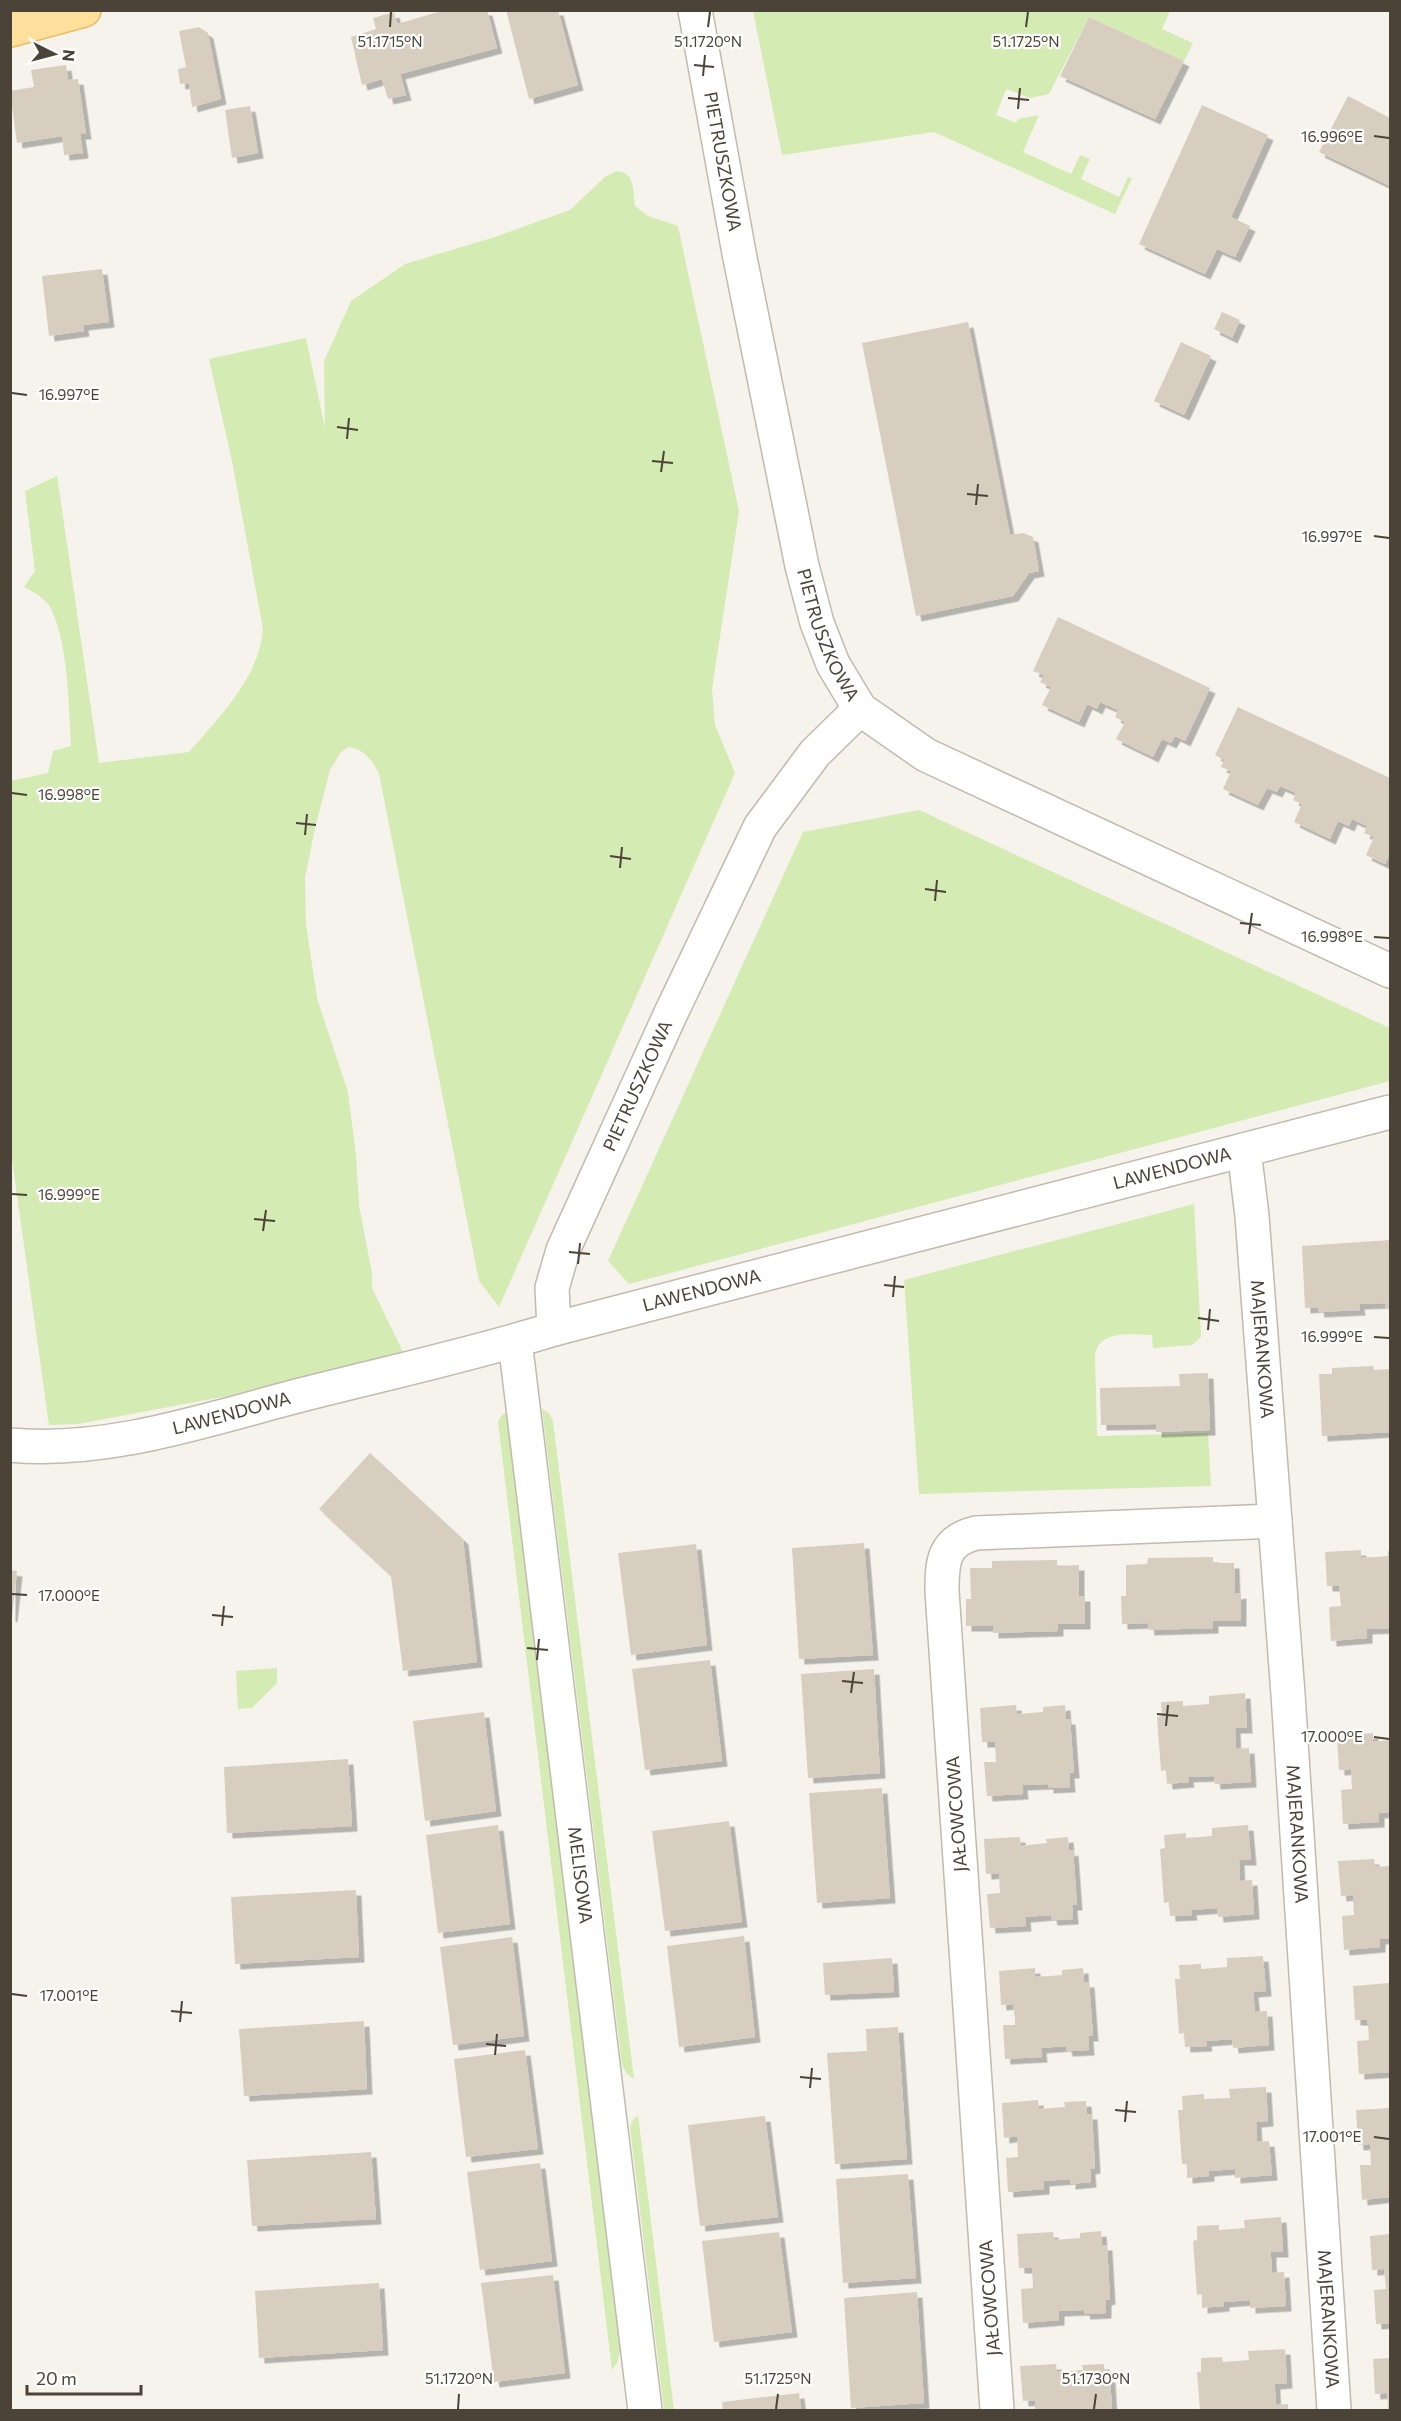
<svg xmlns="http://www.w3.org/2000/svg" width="1401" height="2421" font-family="Commissioner,sans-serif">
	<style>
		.green { fill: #d4ebb3 }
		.building { fill: #d8cec0; filter: url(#shadow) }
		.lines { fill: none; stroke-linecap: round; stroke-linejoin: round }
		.minor-casing { stroke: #c2baad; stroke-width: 36 }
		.major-casing { stroke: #e9bd67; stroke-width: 36 }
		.minor { stroke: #fff; stroke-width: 33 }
		.major { stroke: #ffdf9c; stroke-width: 33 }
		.ticks { fill: none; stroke: #4b4338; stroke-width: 2 }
		.labels { text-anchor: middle; stroke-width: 4.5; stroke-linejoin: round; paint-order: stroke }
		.street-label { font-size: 18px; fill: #4b4338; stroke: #fff }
		.ticks-label { font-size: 15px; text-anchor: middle; fill: #4b4338; stroke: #fff; stroke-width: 4.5; stroke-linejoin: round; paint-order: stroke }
	</style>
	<defs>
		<filter id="shadow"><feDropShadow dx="5.5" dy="5.5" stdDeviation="0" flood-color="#0004"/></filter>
	</defs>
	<rect width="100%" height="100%" fill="#f6f3ec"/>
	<!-- green -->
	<g class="green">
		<path d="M 753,11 L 1170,11 L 1162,29 L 1193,43 L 1184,61 L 1089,17 L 1049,94 L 1030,98 L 1006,89 L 996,115 L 1016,123 L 1018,119 L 1039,115 L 1023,152 L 1071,174 L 1080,155 L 1090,159 L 1081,179 L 1119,197 L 1128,177 L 1132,178 L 1115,214 L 934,132 L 782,155 Z"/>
		<path d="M 617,171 C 635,172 633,191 635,206 L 648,216 L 678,226 L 739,511 L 712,689 L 715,725 L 735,773 L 499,1307 L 479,1281 L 379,774 C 372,760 365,750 349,747 L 341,752 L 330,770 L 315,828 L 305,878 L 306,924 L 317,998 L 348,1092 L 356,1155 L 359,1205 L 372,1273 L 372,1288 L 403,1352 L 227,1396 L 78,1424 L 49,1425 L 10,1145 L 10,781 L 48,773 L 53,751 L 71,746 C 69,708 68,645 52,611 C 47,599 35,593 24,587 L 35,571 L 25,491 L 57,476 L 99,763 L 189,752 C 220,716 259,678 263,629 L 232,461 L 209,359 L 306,338 L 325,428 L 324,361 L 351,301 L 405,264 L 495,237 L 570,210 L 606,176 Z"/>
		<path d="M 919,810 L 1390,1028 L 1390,1081 L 629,1284 L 608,1261 L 803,832 Z"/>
		<path d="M 1194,1204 L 1201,1337 L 1192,1345 L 1153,1348 L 1152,1335 C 1132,1335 1101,1329 1095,1354 L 1097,1436 L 1208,1433 L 1211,1486 L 919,1494 L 904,1280 Z"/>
		<path d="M 542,1409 L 549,1413 L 553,1421 L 634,2079 L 627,2074 L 622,2065 Z"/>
		<path d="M 508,1412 L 620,2350 L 618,2361 L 612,2370 L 498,1422 L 502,1415 Z"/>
		<path d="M 277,1668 L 277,1683 L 252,1708 L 238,1709 L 236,1671 Z"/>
		<path d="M 638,2115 L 674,2410 L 664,2410 L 630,2127 L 633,2120 Z"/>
	</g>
	<!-- building -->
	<g class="building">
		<path d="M 445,10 L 487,10 L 497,48 L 400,74 L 406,95 L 388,99 L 382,79 L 362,85 L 351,37 L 376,29 L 373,18 L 394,12 L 397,24 Z"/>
		<path d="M 506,10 L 558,10 L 578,85 L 529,99 Z"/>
		<path d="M 1089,17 L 1184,61 L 1155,119 L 1060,76 Z"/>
		<path d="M 199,27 L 208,33 L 221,99 L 192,107 L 189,83 L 180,84 L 178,69 L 186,67 L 179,31 Z"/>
		<path d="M 66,65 L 68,80 L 78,79 L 86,134 L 80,134 L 83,153 L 64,155 L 62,136 L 17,143 L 10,91 L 34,87 L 31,70 Z"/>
		<path d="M 1348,96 L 1390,118 L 1390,186 L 1319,152 Z"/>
		<path d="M 1202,105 L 1268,135 L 1231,217 L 1250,226 L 1235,257 L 1217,249 L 1205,274 L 1139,244 Z"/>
		<path d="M 250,106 L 258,153 L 232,158 L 225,110 Z"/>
		<path d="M 102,269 L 109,322 L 83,325 L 84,331 L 49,336 L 42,276 Z"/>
		<path d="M 1222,312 L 1240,320 L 1232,338 L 1214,329 Z"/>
		<path d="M 968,322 L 1010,535 L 1023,533 L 1033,537 L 1039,571 L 1029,573 L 1013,596 L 916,616 L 862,343 Z"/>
		<path d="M 1181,342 L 1211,356 L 1184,415 L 1154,401 Z"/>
		<path d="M 1058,617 L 1210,688 L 1185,741 L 1175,736 L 1171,743 L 1162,739 L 1153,757 L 1116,739 L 1125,722 L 1115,717 L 1118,710 L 1100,702 L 1097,709 L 1087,704 L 1079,722 L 1042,705 L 1051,687 L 1040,682 L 1044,675 L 1033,671 Z"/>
		<path d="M 1238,707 L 1390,778 L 1390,853 L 1385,864 L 1366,855 L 1374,837 L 1364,833 L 1367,826 L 1352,819 L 1349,826 L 1338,821 L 1330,839 L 1294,822 L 1302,804 L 1293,800 L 1296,793 L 1280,786 L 1277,792 L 1267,788 L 1258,805 L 1223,789 L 1231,771 L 1221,767 L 1224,760 L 1215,755 Z"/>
		<path d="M 1390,1240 L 1390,1307 L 1385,1308 L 1385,1303 L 1359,1304 L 1360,1310 L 1319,1312 L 1318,1307 L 1305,1308 L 1302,1246 Z"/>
		<path d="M 1373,1366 L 1374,1370 L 1390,1369 L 1390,1432 L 1322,1436 L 1319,1374 L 1332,1374 L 1332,1368 Z"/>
		<path d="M 1208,1373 L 1210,1430 L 1156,1432 L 1156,1424 L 1101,1425 L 1100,1388 L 1180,1386 L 1179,1374 Z"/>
		<path d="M 370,1453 L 463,1539 L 477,1662 L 403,1671 L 391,1576 L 319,1509 Z"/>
		<path d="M 864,1543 L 873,1655 L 799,1659 L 792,1548 Z"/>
		<path d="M 696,1544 L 707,1645 L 631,1655 L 618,1553 Z"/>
		<path d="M 1361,1550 L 1361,1558 L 1388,1556 L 1388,1551 L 1390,1551 L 1390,1628 L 1367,1629 L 1367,1638 L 1331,1641 L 1329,1607 L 1341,1606 L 1339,1586 L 1327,1586 L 1325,1552 Z"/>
		<path d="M 1213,1557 L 1213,1563 L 1234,1563 L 1235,1594 L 1241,1593 L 1241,1621 L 1213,1621 L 1213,1628 L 1149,1630 L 1148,1623 L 1122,1624 L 1121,1596 L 1126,1596 L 1126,1565 L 1147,1564 L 1148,1558 Z"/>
		<path d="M 1057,1560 L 1057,1566 L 1079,1565 L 1079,1596 L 1085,1596 L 1085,1624 L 1058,1624 L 1058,1631 L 993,1633 L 993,1626 L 966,1626 L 966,1599 L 971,1599 L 970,1568 L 992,1568 L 992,1561 Z"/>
		<path d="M 10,1570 L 17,1571 L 12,1617 L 10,1616 Z"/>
		<path d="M 710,1660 L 722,1761 L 645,1770 L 632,1669 Z"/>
		<path d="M 874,1669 L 880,1773 L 808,1778 L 801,1674 Z"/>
		<path d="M 1245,1693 L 1247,1728 L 1235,1728 L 1236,1749 L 1249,1748 L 1251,1782 L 1215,1784 L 1214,1776 L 1188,1777 L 1189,1782 L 1167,1784 L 1166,1770 L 1161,1771 L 1157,1717 L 1162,1716 L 1161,1702 L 1183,1701 L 1183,1706 L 1209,1704 L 1209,1696 Z"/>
		<path d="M 1016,1705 L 1017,1714 L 1043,1712 L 1043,1707 L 1065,1705 L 1066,1719 L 1070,1719 L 1074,1773 L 1069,1773 L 1070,1787 L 1048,1788 L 1048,1784 L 1022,1785 L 1023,1794 L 987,1796 L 984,1762 L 996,1762 L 995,1742 L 982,1742 L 980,1708 Z"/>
		<path d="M 484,1712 L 496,1811 L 425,1821 L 413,1721 Z"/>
		<path d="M 1373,1733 L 1373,1742 L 1390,1740 L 1390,1812 L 1379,1813 L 1379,1822 L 1343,1824 L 1341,1790 L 1352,1789 L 1351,1769 L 1339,1770 L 1337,1736 Z"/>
		<path d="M 348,1759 L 352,1826 L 227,1833 L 224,1767 Z"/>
		<path d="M 882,1788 L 890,1898 L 817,1903 L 809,1793 Z"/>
		<path d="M 729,1821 L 742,1922 L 665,1931 L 652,1831 Z"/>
		<path d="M 498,1825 L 510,1924 L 438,1933 L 426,1835 Z"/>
		<path d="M 1248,1825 L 1251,1860 L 1239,1860 L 1240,1881 L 1252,1880 L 1254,1914 L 1218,1917 L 1217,1908 L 1191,1910 L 1192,1915 L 1170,1916 L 1169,1902 L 1164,1903 L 1160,1849 L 1165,1848 L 1164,1835 L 1186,1833 L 1186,1838 L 1212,1836 L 1212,1828 Z"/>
		<path d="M 1020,1837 L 1021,1846 L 1047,1843 L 1046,1839 L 1068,1837 L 1069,1851 L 1073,1850 L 1077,1905 L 1072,1905 L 1073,1919 L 1052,1920 L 1051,1915 L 1025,1917 L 1026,1926 L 990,1928 L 987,1894 L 1000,1893 L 999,1873 L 986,1874 L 984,1839 Z"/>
		<path d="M 1374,1859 L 1375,1867 L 1390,1866 L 1390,1938 L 1380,1939 L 1380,1947 L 1344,1950 L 1342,1916 L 1354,1915 L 1353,1895 L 1341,1896 L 1338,1861 Z"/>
		<path d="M 356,1890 L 359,1957 L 235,1964 L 231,1897 Z"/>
		<path d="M 744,1936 L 755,2037 L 679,2047 L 667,1946 Z"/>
		<path d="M 512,1937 L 524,2036 L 453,2045 L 440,1947 Z"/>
		<path d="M 1263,1956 L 1266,1991 L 1253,1992 L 1255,2012 L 1267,2011 L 1269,2045 L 1233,2048 L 1232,2039 L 1206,2041 L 1207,2046 L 1185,2047 L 1184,2033 L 1179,2034 L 1175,1979 L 1180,1979 L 1179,1965 L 1201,1964 L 1201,1969 L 1227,1967 L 1227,1958 Z"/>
		<path d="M 892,1958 L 894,1992 L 825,1995 L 823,1963 Z"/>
		<path d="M 1035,1968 L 1035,1977 L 1062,1975 L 1062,1970 L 1083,1968 L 1084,1982 L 1089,1982 L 1093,2036 L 1088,2036 L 1089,2050 L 1067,2051 L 1066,2046 L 1041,2048 L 1042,2057 L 1005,2059 L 1003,2025 L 1015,2025 L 1015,2020 L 1013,2004 L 1001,2005 L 999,1971 Z"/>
		<path d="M 1389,1983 L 1390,2072 L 1359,2074 L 1357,2041 L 1369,2040 L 1368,2024 L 1367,2020 L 1355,2020 L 1353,1986 Z"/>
		<path d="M 364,2021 L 367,2089 L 244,2096 L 239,2029 Z"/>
		<path d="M 898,2027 L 907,2159 L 835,2164 L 827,2053 L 867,2051 L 866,2029 Z"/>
		<path d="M 525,2050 L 538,2149 L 466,2157 L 454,2059 Z"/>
		<path d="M 1266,2087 L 1268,2121 L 1256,2122 L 1257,2138 L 1257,2142 L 1269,2141 L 1272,2175 L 1235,2178 L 1235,2169 L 1209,2171 L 1209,2176 L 1187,2178 L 1187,2164 L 1182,2164 L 1178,2110 L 1183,2110 L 1182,2096 L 1204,2094 L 1204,2099 L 1230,2098 L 1229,2089 Z"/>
		<path d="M 1038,2100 L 1039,2109 L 1065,2107 L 1064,2102 L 1086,2101 L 1087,2114 L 1092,2114 L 1095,2168 L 1090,2169 L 1091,2182 L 1070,2184 L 1070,2179 L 1044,2181 L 1044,2189 L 1008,2192 L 1006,2158 L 1018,2157 L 1017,2136 L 1004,2138 L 1002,2103 Z"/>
		<path d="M 1390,2108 L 1390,2197 L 1362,2200 L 1360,2165 L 1371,2165 L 1370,2144 L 1358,2145 L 1356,2110 Z"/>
		<path d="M 765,2116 L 778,2217 L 700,2226 L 688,2125 Z"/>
		<path d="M 371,2152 L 376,2219 L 252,2226 L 247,2160 Z"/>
		<path d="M 540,2163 L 552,2261 L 480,2270 L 467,2172 Z"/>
		<path d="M 908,2174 L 916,2278 L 843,2283 L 836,2179 Z"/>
		<path d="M 1281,2217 L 1283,2252 L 1271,2252 L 1271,2258 L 1272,2273 L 1284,2272 L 1286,2306 L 1250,2308 L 1250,2300 L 1224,2302 L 1224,2306 L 1202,2308 L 1202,2294 L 1197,2295 L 1193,2241 L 1197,2240 L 1197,2226 L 1219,2225 L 1219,2230 L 1245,2228 L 1244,2220 Z"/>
		<path d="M 1101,2231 L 1102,2245 L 1107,2245 L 1110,2299 L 1106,2300 L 1106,2313 L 1085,2314 L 1084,2310 L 1059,2311 L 1059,2320 L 1023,2323 L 1021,2289 L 1033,2288 L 1032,2268 L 1019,2268 L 1017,2234 L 1053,2232 L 1054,2240 L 1080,2238 L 1080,2233 Z"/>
		<path d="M 779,2232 L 792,2332 L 714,2342 L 702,2241 Z"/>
		<path d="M 1390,2234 L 1390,2323 L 1376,2324 L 1374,2290 L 1386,2289 L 1384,2269 L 1372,2270 L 1370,2236 Z"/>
		<path d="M 553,2275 L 565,2373 L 494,2382 L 481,2283 Z"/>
		<path d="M 379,2283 L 383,2350 L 259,2358 L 255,2291 Z"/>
		<path d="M 917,2292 L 924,2403 L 851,2408 L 844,2298 Z"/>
		<path d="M 1285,2349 L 1287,2383 L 1275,2384 L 1275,2390 L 1276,2405 L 1288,2404 L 1288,2410 L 1200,2410 L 1197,2372 L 1201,2372 L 1201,2358 L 1222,2357 L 1223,2362 L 1249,2360 L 1248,2351 Z"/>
		<path d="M 1390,2358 L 1390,2410 L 1388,2410 L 1387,2393 L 1375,2394 L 1373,2359 Z"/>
		<path d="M 1056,2364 L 1057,2372 L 1083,2370 L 1082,2365 L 1104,2364 L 1105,2377 L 1110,2377 L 1112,2410 L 1035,2410 L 1035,2400 L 1023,2401 L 1020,2366 Z"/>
		<path d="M 799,2393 L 801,2410 L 723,2410 L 722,2402 Z"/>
	</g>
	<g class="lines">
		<!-- minor casing -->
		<g class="minor-casing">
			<g id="minor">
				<path id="s1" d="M 695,10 L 739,253 L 802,566 L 817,623 L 833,664 L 860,709 L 926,755 L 1390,971"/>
				<path id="s2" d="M 1244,1150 L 1252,1216 L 1288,1694 L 1334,2410"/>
				<path id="s3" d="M 554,1329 L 552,1288 L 563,1250 L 671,1013 L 760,827 L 815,753 L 860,709"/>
				<path id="s4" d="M 515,1341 L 645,2410"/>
				<path id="s5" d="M 10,1445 C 107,1454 205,1420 297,1396 C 383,1374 470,1355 554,1329 L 1390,1112"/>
				<path d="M 997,2410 L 942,1591 C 942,1562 943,1541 976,1533 L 1275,1521"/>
			</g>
		</g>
		<!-- major casing -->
		<g class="major-casing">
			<path id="major" d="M 10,30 L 84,10"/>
		</g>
		<!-- minor -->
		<use href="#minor" class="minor"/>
		<!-- major -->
		<use href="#major" class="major"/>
	</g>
	<!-- ticks -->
	<path class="ticks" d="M 390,27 L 391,12M 708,27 L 710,12M 1026,27 L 1028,12M 694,65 L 714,67M 703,76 L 705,55M 1008,98 L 1029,100M 1018,109 L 1020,88M 1374,136 L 1389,138M 12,393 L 27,395M 337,427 L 358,430M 347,439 L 349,418M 652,461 L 673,463M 661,472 L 664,451M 967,494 L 988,496M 976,505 L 978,484M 1374,536 L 1389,538M 12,793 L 27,795M 296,823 L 316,825M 305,835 L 307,814M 610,856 L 631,859M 620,868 L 622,847M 925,889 L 946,892M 935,901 L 937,880M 1240,923 L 1261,925M 1249,934 L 1252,913M 1374,937 L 1389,938M 12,1194 L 27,1195M 254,1219 L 275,1221M 263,1231 L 266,1210M 569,1252 L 590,1254M 578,1264 L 580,1243M 884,1285 L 904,1287M 893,1297 L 895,1276M 1198,1318 L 1219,1321M 1208,1330 L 1210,1309M 1374,1337 L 1389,1338M 12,1594 L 27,1595M 212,1615 L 233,1617M 222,1626 L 224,1606M 527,1648 L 548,1650M 537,1660 L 539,1639M 842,1681 L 863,1683M 851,1693 L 854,1672M 1157,1714 L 1178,1716M 1166,1726 L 1168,1705M 1374,1737 L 1389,1739M 12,1994 L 27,1996M 171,2011 L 192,2013M 180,2022 L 182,2001M 486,2044 L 506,2046M 495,2055 L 497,2034M 800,2077 L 821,2079M 810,2088 L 812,2068M 1115,2110 L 1136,2112M 1125,2122 L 1127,2101M 1374,2137 L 1389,2139M 458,2409 L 459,2394M 776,2409 L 778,2394M 1094,2409 L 1096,2394"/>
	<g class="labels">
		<!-- street labels -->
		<g class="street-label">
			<text dy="6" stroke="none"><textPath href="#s1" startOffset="154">PIETRUSZKOWA</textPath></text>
			<text dy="6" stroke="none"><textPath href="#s1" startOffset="640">PIETRUSZKOWA</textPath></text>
			<text dy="6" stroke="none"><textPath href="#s3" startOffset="261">PIETRUSZKOWA</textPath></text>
			<text dy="6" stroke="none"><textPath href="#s5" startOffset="1197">LAWENDOWA</textPath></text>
			<text dy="6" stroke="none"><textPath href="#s5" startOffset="711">LAWENDOWA</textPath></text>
			<text dy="6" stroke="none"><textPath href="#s2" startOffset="200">MAJERANKOWA</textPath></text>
			<text dy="6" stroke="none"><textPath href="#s5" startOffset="225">LAWENDOWA</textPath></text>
			<text transform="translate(957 1814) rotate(-94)" y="6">JAŁOWCOWA</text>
			<text dy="6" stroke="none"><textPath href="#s2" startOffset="686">MAJERANKOWA</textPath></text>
			<text dy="6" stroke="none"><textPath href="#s4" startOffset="538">MELISOWA</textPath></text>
			<text transform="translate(990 2298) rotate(-94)" y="6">JAŁOWCOWA</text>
			<text dy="6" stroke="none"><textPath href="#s2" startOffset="1172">MAJERANKOWA</textPath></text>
		</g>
	</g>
	<g class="ticks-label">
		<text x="390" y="47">51.1715°N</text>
		<text x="708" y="47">51.1720°N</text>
		<text x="1026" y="47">51.1725°N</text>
		<text x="1332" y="142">16.996°E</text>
		<text x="69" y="400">16.997°E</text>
		<text x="1332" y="542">16.997°E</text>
		<text x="69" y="800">16.998°E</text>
		<text x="1332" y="942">16.998°E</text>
		<text x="69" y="1200">16.999°E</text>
		<text x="1332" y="1342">16.999°E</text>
		<text x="69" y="1601">17.000°E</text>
		<text x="1332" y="1742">17.000°E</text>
		<text x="69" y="2001">17.001°E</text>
		<text x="1332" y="2142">17.001°E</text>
		<text x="459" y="2384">51.1720°N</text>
		<text x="778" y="2384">51.1725°N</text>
		<text x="1096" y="2384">51.1730°N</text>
	</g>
	<!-- border -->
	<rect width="1401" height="2421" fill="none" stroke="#4b4338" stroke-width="24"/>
	<!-- north arrow -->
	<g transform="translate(54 54) rotate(96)" stroke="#ffffff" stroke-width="4.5" paint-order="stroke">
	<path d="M0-4.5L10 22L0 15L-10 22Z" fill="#4b4338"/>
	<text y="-9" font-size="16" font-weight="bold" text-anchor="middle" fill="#4b4338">N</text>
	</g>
	<!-- scale -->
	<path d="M27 2385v9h114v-9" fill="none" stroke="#4b4338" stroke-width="3"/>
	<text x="36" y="2385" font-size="18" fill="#4b4338" stroke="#ffffff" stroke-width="4.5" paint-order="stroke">20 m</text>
</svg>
